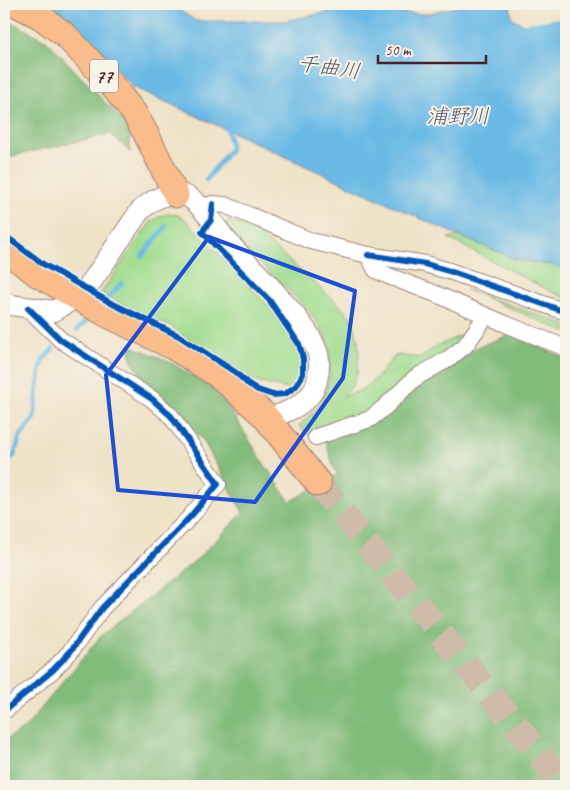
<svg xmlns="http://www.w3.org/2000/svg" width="570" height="790" font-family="Caveat,'Klee One',sans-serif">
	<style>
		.green { fill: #a2dd90; stroke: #767e5e }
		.forest { fill: #81bc7a; stroke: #666e52 }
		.water { fill: #6abae5; stroke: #5a6c88 }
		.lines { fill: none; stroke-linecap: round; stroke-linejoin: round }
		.stream { stroke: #6abae5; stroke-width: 4.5 }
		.river { stroke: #6abae5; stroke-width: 26 }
		.trunk-tunnel { stroke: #cebca8; stroke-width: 26; stroke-dasharray: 26 13; stroke-linecap: butt }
		.minor-casing { stroke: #9c8179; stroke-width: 18 }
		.tertiary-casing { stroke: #9c8179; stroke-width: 22 }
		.primary-casing { stroke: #9c8179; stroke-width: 27 }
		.trunk-casing { stroke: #9c8179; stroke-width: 28 }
		.minor { stroke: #fff; stroke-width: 16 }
		.tertiary { stroke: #fff; stroke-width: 20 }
		.primary { stroke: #f9bc8a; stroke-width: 25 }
		.trunk { stroke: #f9bc8a; stroke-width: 26 }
		.cycleway-casing { stroke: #f7f3e8; stroke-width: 9 }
		.cycleway { stroke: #0057b8; stroke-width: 6 }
		.marked { fill: none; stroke: #1d4ed8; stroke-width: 4; stroke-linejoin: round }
		.labels { text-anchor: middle; stroke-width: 4; stroke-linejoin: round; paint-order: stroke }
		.shield { fill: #f7f3e8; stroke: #7e5f64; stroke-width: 1 }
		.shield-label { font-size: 19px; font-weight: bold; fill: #4a1f2b }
		.water-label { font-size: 21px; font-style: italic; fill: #55556c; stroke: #f7f3e8 }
	</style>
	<rect width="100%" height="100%" fill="#f7f3e8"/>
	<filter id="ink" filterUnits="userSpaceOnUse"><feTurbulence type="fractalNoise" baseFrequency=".02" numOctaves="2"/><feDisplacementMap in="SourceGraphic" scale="10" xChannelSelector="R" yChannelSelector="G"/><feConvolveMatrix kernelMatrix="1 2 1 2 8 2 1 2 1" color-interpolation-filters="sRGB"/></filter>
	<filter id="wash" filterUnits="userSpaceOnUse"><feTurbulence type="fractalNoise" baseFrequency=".0096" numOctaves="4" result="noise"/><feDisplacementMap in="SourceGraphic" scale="20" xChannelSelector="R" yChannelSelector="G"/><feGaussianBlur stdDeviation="1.12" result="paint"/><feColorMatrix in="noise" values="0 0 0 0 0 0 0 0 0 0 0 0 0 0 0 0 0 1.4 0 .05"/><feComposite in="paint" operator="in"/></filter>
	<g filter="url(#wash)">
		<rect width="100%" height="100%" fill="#efe3c7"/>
		<!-- green -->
		<g class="green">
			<path d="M 168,214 L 178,215 L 185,219 L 266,303 L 296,345 L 300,360 L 300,374 L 294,385 L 288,389 L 248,380 L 236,369 L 215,355 L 182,335 L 171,326 L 154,320 L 101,293 L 151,222 L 161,216 Z"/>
			<path d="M 230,221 L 255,231 L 335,301 L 349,315 L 355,327 L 358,340 L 359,354 L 357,374 L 352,387 L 343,397 L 364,389 L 376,378 L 396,355 L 421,358 L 437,346 L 466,333 L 465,339 L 368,415 L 310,436 L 299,426 L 318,407 L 326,392 L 330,372 L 330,352 L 326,339 L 320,326 L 306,307 L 241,245 L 226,223 Z"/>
			<path d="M 459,236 L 518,260 L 566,267 L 566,298 L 554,293 L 448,238 Z"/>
			<path d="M 465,289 L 566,325 L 566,332 Z"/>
		</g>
		<!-- forest -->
		<g class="forest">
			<path d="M 4,18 L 47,41 L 101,98 L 128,125 L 130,133 L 130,152 L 110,134 L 4,158 Z"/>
			<path d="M 509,335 L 566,358 L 566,786 L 4,786 L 4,741 L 26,727 L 100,637 L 196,560 L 243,513 L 203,440 L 147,384 L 132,361 L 129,345 L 168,361 L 219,392 L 261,459 L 290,502 L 338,474 L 334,469 L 325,439 L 478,347 Z"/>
		</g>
		<!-- water -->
		<path class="water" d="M 38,4 L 170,4 L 196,21 L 284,21 L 337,10 L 425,14 L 468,4 L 510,4 L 512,18 L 566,47 L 566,267 L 518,260 L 459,236 L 133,87 L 74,26 Z"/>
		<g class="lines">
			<!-- stream -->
			<g class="stream">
				<path d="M 206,180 L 231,148 L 226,125"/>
				<path d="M 142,256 L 166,226"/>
				<path d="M 554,264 L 566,270"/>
				<path d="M 104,302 L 122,283"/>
				<path d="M 77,330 L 92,315"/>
				<path d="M 4,463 L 14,456 L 20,437 L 34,419 L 40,371 L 43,360 L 53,349"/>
			</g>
			<!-- river -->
			<path class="river" d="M 508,39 L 566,30"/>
		</g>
	</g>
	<g filter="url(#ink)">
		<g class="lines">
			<!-- trunk-tunnel -->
			<path class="trunk-tunnel" d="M 318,483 L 565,786"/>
			<!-- minor casing -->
			<g class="minor-casing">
				<g id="minor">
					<path d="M 201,207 L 213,204 L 225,205 L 311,241 L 368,255 L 425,264 L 449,271 L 566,312"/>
					<path d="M 368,255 L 376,270 L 391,277 L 436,294 L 508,325 L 566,348"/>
					<path d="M 316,437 L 370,419 L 386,406 L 415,378 L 448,359 L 465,346 L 486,316"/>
					<path d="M 4,711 L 53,670 L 70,652 L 102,608 L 190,517 L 218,484 L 171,416 L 152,399 L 61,340 L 28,308"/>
				</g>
			</g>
			<!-- tertiary casing -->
			<g class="tertiary-casing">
				<g id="tertiary">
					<path d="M 90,284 L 139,212 C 151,200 166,191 184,195 C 200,199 218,232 230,244 C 250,266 271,286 290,309 C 301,322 313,337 318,354 C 320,362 319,372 317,381 C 315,390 311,396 303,402 C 297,407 283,414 275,416 C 272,417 268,416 264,415"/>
					<path d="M 4,304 L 54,311 L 69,302"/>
				</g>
			</g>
			<!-- primary casing -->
			<g class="primary-casing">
				<path id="primary" d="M 16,4 L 41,17 L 65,35 L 86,57 L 111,84 L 134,113 L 145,132 L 176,195"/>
			</g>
			<!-- trunk casing -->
			<g class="trunk-casing">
				<path id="trunk" d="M 4,249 L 38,274 L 105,313 L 174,347 L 208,368 L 225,380 L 264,415 L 318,483"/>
			</g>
			<!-- minor -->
			<use href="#minor" class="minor"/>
			<!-- tertiary -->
			<use href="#tertiary" class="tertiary"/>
			<!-- primary -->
			<use href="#primary" class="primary"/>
			<!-- trunk -->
			<use href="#trunk" class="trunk"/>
			<!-- cycleway casing -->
			<g class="cycleway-casing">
				<g id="cycleway">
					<path d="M 4,235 L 43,264 L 111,303 L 179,336 L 235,372 L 247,383 L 258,390 L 273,395 L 285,394 L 296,386 L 303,374 L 303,359 L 299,344 L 269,300 L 202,232 L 211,220 L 213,204"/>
					<path d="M 368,255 L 425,264 L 449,271 L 566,312"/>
					<path d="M 4,711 L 53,670 L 70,652 L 102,608 L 190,517 L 218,484 L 171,416 L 152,399 L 61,340 L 28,308"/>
				</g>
			</g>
			<!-- cycleway -->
			<use href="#cycleway" class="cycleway"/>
		</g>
	</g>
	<!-- marked area -->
	<path class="marked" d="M 209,237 L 355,291 L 343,378 L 255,502 L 118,490 L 106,375 Z"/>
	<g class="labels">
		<!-- shield labels -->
		<rect class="shield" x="90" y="59.5" width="28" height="33" rx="4"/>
		<g class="shield-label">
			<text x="104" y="83">77</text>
		</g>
		<!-- water labels -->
		<g class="water-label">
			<text transform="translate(329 67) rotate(8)" y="7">千曲川</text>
			<text x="458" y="123">浦野川</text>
		</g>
	</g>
	<!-- margin -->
	<rect width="570" height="790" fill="none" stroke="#f7f3e8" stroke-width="20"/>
	<!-- scale -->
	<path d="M378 55v8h108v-8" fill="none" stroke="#4a1f2b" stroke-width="2.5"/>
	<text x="385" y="55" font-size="15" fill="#4a1f2b" stroke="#f7f3e8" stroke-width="4" paint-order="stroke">50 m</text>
</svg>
